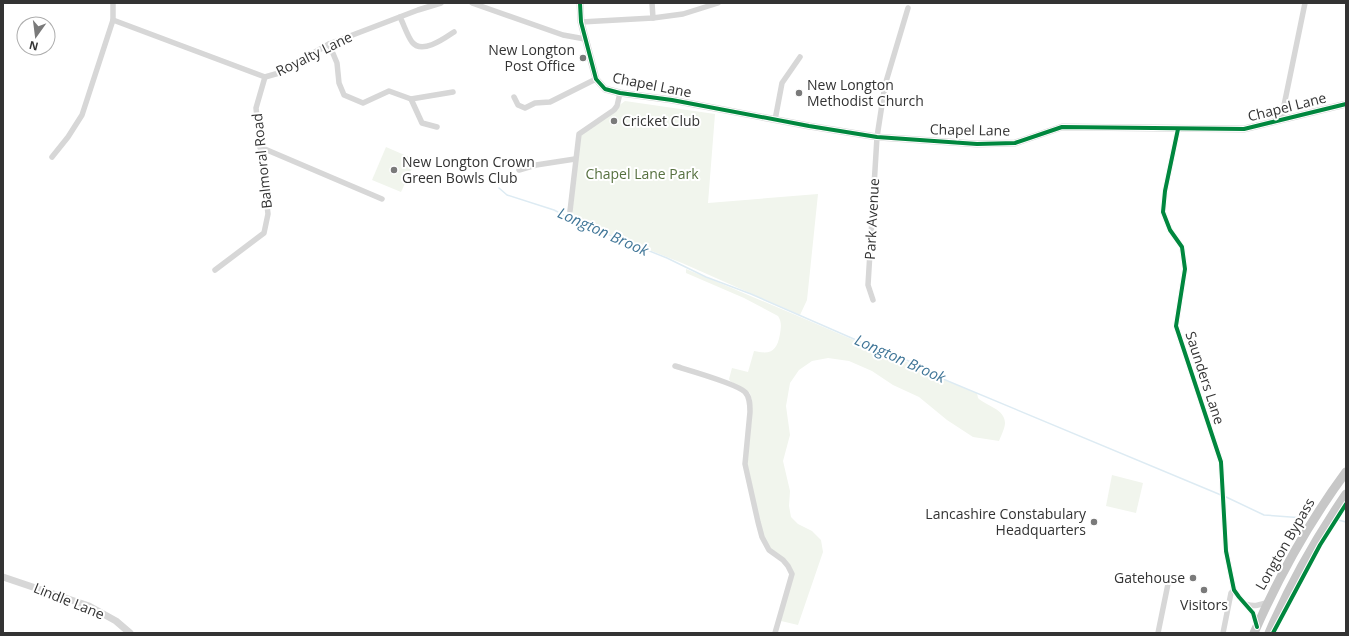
<svg xmlns="http://www.w3.org/2000/svg" width="1349" height="636" font-family="'Open Sans',sans-serif">
	<style>
		.green { fill: #f1f5ed }
		.lines { fill: none; stroke-linecap: round; stroke-linejoin: round }
		.stream { stroke: #ddebf3; stroke-width: 1.5 }
		.minor { stroke: #d7d7d7; stroke-width: 5.5 }
		.tertiary { stroke: #d7d7d7; stroke-width: 7 }
		.trunk { stroke: #c7c7c7; stroke-width: 9 }
		.cycleway-casing { stroke: #fff; stroke-width: 6 }
		.cycleway { stroke: #00873e; stroke-width: 4 }
		.poi-dot { fill: #7a7a7a; stroke: #fff; stroke-width: 1.5 }
		.labels { text-anchor: middle; stroke-width: 4; stroke-linejoin: round; paint-order: stroke }
		.poi-label { font-size: 14px; fill: #333; stroke: #fff; text-anchor: end }
		.street-label { font-size: 14px; fill: #333; stroke: #fff }
		.park-label { font-size: 14px; fill: #56703f; stroke: #fff }
		.water-label { font-size: 15px; font-style: italic; fill: #3f7597; stroke: #fff }
	</style>
	<rect width="100%" height="100%" fill="#fff"/>
	<!-- green -->
	<g class="green">
		<path d="M 625,101 L 715,114 L 708,203 L 818,194 L 807,300 L 800,315 L 682,263 L 574,220 L 570,211 L 578,136 Z"/>
		<path d="M 386,147 L 416,160 L 401,192 L 372,180 Z"/>
		<path d="M 686,269 C 767,302 846,338 927,370 L 931,375 L 977,393 L 978,398 C 986,406 1005,409 1005,423 C 1005,428 1001,436 999,441 L 973,437 L 947,420 L 919,397 L 893,385 L 872,371 L 849,361 L 828,358 L 812,361 L 799,370 L 790,383 L 786,406 L 790,435 L 783,461 L 790,491 L 789,506 L 791,517 L 798,524 L 812,531 L 821,540 L 823,552 L 798,625 L 781,621 L 793,575 L 772,551 L 764,538 L 747,464 L 752,401 L 750,393 L 730,381 L 729,379 L 732,368 L 748,372 L 754,351 C 771,355 777,351 780,334 C 781,327 782,322 778,316 L 744,298 L 686,273 Z"/>
		<path d="M 1112,475 L 1143,483 L 1136,513 L 1106,506 Z"/>
	</g>
	<g class="lines">
		<!-- stream -->
		<g class="stream">
			<path d="M 499,188 L 507,195 L 554,210 L 579,223 L 667,258 L 706,277 L 751,294 L 863,343 L 929,369 L 931,374 L 1221,495"/>
			<path d="M 1224,496 L 1264,515 L 1304,518"/>
			<path d="M 1338,520 L 1346,522"/>
		</g>
		<!-- minor -->
		<g class="minor">
			<path d="M 472,3 L 563,35 L 585,39"/>
			<path d="M 652,3 L 653,18"/>
			<path d="M 400,17 C 404,25 407,35 412,42 C 422,55 445,38 454,32"/>
			<path d="M 113,20 L 265,77 L 279,73 L 329,44 L 418,10 L 441,3"/>
			<path d="M 581,22 L 653,18 L 683,14 L 718,3"/>
			<path d="M 329,44 L 337,63 L 339,83 L 344,95 L 363,103 L 389,91 L 411,99 L 453,92"/>
			<path d="M 514,97 L 518,105 L 525,108 L 535,103 L 550,102 L 596,79"/>
			<path d="M 411,99 L 422,123 L 437,127"/>
			<path d="M 775,120 L 782,83 L 800,57"/>
			<path d="M 1281,120 L 1305,3"/>
			<path d="M 1178,129 L 1165,191 L 1163,212 L 1170,230 L 1182,247 L 1185,269 L 1176,326 L 1221,462 L 1226,551 L 1234,590 L 1239,597 L 1253,613 L 1257,626"/>
			<path d="M 260,147 L 382,199"/>
			<path d="M 52,157 L 68,137 L 82,115 L 113,20 L 113,3"/>
			<path d="M 519,170 L 536,165 L 575,159"/>
			<path d="M 570,211 L 579,134 L 614,110 L 617,106 L 620,93"/>
			<path d="M 215,270 L 264,233 L 268,214 L 256,108 L 265,77"/>
			<path d="M 873,300 L 868,285 L 877,137 L 885,85 L 908,8"/>
			<path d="M 675,366 C 688,370 738,384 745,392 C 750,397 750,405 750,412 L 745,464 L 758,522 L 762,537 L 769,550 L 783,560 L 788,566 L 792,574 L 775,633"/>
			<path d="M 1246,604 C 1255,607 1260,605 1268,602"/>
			<path d="M 1158,633 L 1169,579"/>
			<path d="M 1223,633 L 1231,593 L 1234,590"/>
		</g>
		<!-- tertiary -->
		<g class="tertiary">
			<path d="M 580,3 L 581,22 L 596,79 L 605,89 L 620,93 L 672,100 L 809,126 L 877,137 L 977,144 L 1015,143 L 1062,127 L 1244,129 L 1346,104"/>
			<path d="M 3,577 L 89,606 L 116,621 L 130,633"/>
		</g>
		<!-- trunk -->
		<g class="trunk">
			<path d="M 1254,633 C 1279,576 1309,522 1346,472"/>
			<path d="M 1269,633 C 1290,584 1316,538 1346,494"/>
		</g>
		<!-- cycleway casing -->
		<g class="cycleway-casing">
			<g id="cycleway">
				<path d="M 580,3 L 581,22 L 596,79 L 605,89 L 620,93 L 672,100 L 809,126 L 877,137 L 977,144 L 1015,143 L 1062,127 L 1244,129 L 1346,104"/>
				<path d="M 1178,129 L 1165,191 L 1163,212 L 1170,230 L 1182,247 L 1185,269 L 1176,326 L 1221,462 L 1226,551 L 1234,590 L 1239,597 L 1253,613 L 1257,627"/>
				<path d="M 1273,633 L 1320,545 L 1346,504"/>
			</g>
		</g>
		<!-- cycleway -->
		<use href="#cycleway" class="cycleway"/>
	</g>
	<!-- markers -->
	<g class="poi-dot">
		<circle cx="583" cy="58" r="4"/>
		<circle cx="799" cy="93" r="4"/>
		<circle cx="614" cy="121" r="4"/>
		<circle cx="394" cy="170" r="4"/>
		<circle cx="1094" cy="522" r="4"/>
		<circle cx="1193" cy="578" r="4"/>
		<circle cx="1204" cy="590" r="4"/>
	</g>
	<g class="labels">
		<!-- poi labels -->
		<g class="poi-label">
			<text x="575" y="55">New Longton<tspan x="575" dy="16">Post Office</tspan></text>
			<text x="807" y="90" text-anchor="start">New Longton<tspan x="807" dy="16">Methodist Church</tspan></text>
			<text x="622" y="126" text-anchor="start">Cricket Club</text>
			<text x="402" y="167" text-anchor="start">New Longton Crown<tspan x="402" dy="16">Green Bowls Club</tspan></text>
			<text x="1086" y="519">Lancashire Constabulary<tspan x="1086" dy="16">Headquarters</tspan></text>
			<text x="1185" y="583">Gatehouse</text>
			<text x="1204" y="610" text-anchor="middle">Visitors</text>
		</g>
		<!-- street labels -->
		<g class="street-label">
			<text transform="translate(314 54) rotate(-26)" y="5">Royalty Lane</text>
			<text transform="translate(652 85) rotate(11)" y="5">Chapel Lane</text>
			<text transform="translate(1287 107) rotate(-14)" y="5">Chapel Lane</text>
			<text transform="translate(970 130) rotate(1)" y="5">Chapel Lane</text>
			<text transform="translate(262 161) rotate(-96)" y="5">Balmoral Road</text>
			<text transform="translate(872 219) rotate(-87)" y="5">Park Avenue</text>
			<text transform="translate(1205 378) rotate(72)" y="5">Saunders Lane</text>
			<text transform="translate(1285 544) rotate(-60)" y="5">Longton Bypass</text>
			<text transform="translate(69 601) rotate(22)" y="5">Lindle Lane</text>
		</g>
		<!-- park labels -->
		<g class="park-label">
			<text x="642" y="179">Chapel Lane Park</text>
		</g>
		<!-- water labels -->
		<g class="water-label">
			<text transform="translate(603 232) rotate(24)" y="5">Longton Brook</text>
			<text transform="translate(900 359) rotate(24)" y="5">Longton Brook</text>
		</g>
	</g>
	<!-- border -->
	<rect width="1349" height="636" fill="none" stroke="#333333" stroke-width="8"/>
	<!-- north arrow -->
	<g transform="translate(36 36) rotate(194)"><circle r="19" fill="#ffffff" stroke="#adadad"/>
	<path d="M0-3L7 15L0 10L-7 15Z" fill="#7a7a7a"/>
	<text y="-6" font-size="11" font-weight="bold" text-anchor="middle" fill="#333333">N</text>
	</g>
</svg>
